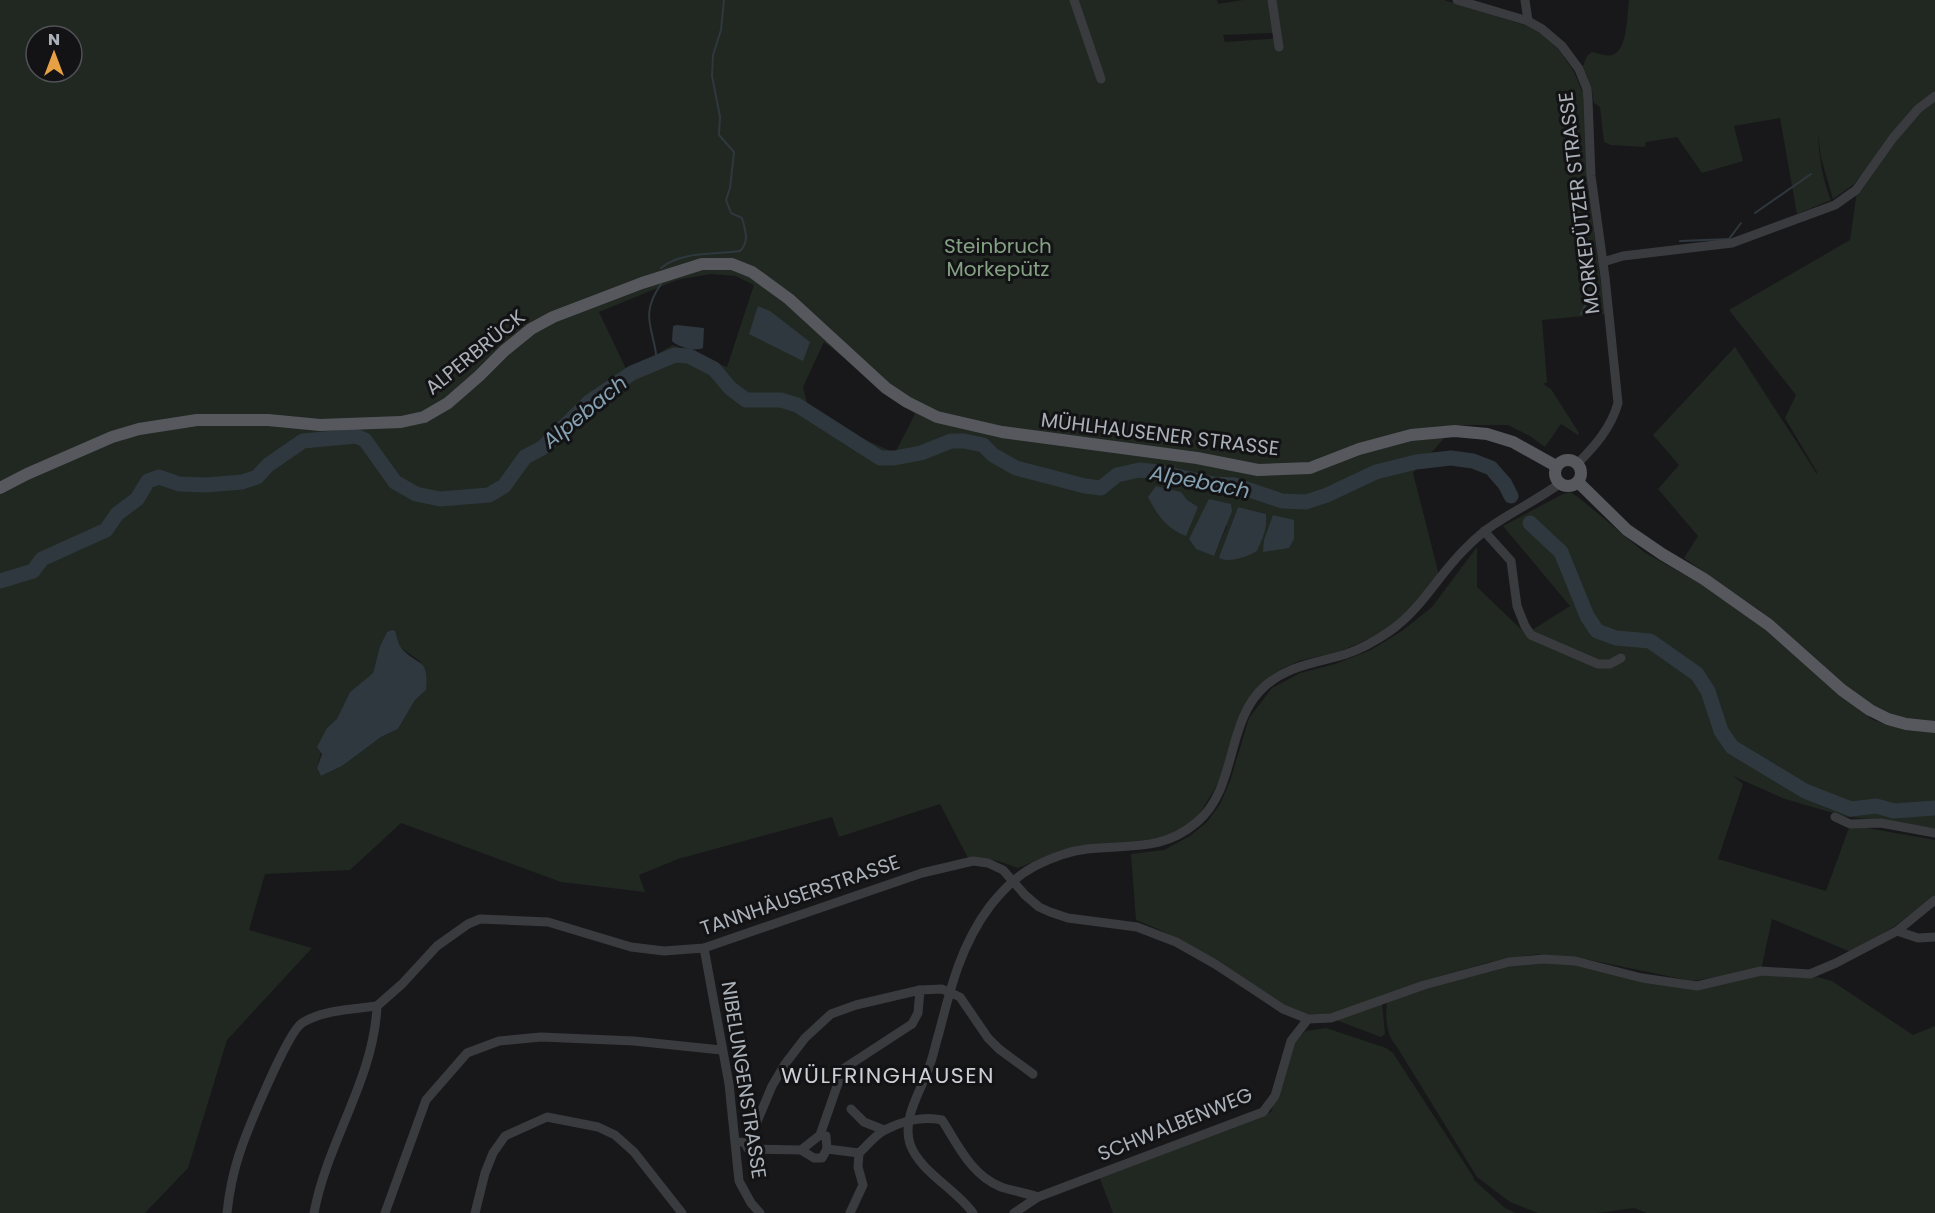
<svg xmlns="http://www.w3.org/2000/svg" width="1935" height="1213" font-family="Poppins,sans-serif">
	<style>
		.green { fill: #202821; fill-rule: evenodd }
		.water { fill: #2f383e }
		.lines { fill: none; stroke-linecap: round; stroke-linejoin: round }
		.stream { stroke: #2f383e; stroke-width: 2 }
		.river { stroke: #2f383e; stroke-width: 15 }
		.minor { stroke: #3a3b3f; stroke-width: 9 }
		.major { stroke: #56585e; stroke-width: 12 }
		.labels { text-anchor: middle; stroke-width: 6; stroke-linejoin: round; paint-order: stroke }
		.street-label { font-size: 20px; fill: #abb1b9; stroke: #131315 }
		.park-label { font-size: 20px; fill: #85a384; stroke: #131315 }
		.water-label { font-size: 21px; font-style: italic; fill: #85a1b2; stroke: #131315 }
		.quarter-label { font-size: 22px; letter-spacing: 1.5px; fill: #cccfd5; stroke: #131315 }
	</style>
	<rect width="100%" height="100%" fill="#18181a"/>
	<!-- green -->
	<g class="green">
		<path d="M 0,0 L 1217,0 L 1218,4 L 1243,0 L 1269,0 L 1275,33 L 1223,35 L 1225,42 L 1282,38 L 1276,0 L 1444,0 L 1528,26 L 1541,34 L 1560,51 L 1574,72 L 1583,93 L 1587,134 L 1587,180 L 1605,314 L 1542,320 L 1547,382 L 1543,384 L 1551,389 L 1579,433 L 1578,435 L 1561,424 L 1545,447 L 1530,436 L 1508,425 L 1456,425 L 1413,473 L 1439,575 L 1399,621 L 1373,637 L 1341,651 L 1299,661 L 1281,669 L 1260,686 L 1220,780 L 1197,818 L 1187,826 L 1160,839 L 1135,843 L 1081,846 L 1062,850 L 1018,868 C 1001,862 986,856 968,858 L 940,804 L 839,837 L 832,817 L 678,859 L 639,875 L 645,892 L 561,882 L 401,823 L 350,870 L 265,874 L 249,930 L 312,948 L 227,1040 L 188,1168 L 145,1213 L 0,1213 ZM 36,36 L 72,36 L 72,72 L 36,72 ZM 710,274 L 736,276 L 754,285 L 727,367 L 673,345 L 627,371 L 599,312 L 677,280 ZM 824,342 L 915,414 L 895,453 L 810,415 L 803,387 ZM 1238,507 L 1266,514 L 1267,521 L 1257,551 L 1219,557 ZM 1199,521 L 1227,526 L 1214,555 L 1196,549 L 1189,539 ZM 387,632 L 400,647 L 421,662 L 426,690 L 415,700 L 398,729 L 381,737 L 342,766 L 321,776 L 317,768 L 327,728 L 337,720 L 350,692 L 373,673 L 380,646 Z"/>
		<path d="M 1629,0 L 1935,0 L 1935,723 L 1905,720 L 1882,713 L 1855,695 L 1759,610 L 1684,558 L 1698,536 L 1658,489 L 1679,465 L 1653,435 L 1735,347 L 1817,474 L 1817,472 L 1785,418 L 1796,395 L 1729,310 L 1850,240 L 1857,191 L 1867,168 L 1853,185 L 1833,199 L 1821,158 L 1818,133 C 1819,156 1822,178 1831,200 L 1797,214 L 1780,118 L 1734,126 L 1743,161 L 1702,173 L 1677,137 L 1646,142 L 1645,147 L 1611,145 L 1604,142 L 1600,107 L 1594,103 L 1591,87 L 1583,66 L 1587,56 L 1592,52 C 1598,53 1607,57 1612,55 C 1628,51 1627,13 1629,0 Z"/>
		<path d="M 1570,492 L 1578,497 L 1644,552 L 1710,589 L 1764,629 L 1873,720 L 1901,728 L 1935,732 L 1935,830 L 1889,821 L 1847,817 L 1785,799 L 1733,776 L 1743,784 L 1718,859 L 1826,891 L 1850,825 L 1935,840 L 1935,895 L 1895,926 L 1851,952 L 1772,919 L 1761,970 L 1692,981 L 1585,959 L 1537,954 L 1490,962 L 1426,980 L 1344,1010 L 1328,1014 L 1309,1014 L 1292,1011 L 1216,961 L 1160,930 L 1136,920 L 1131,854 L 1164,850 L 1190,836 L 1207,822 L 1220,804 L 1230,781 L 1249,718 L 1272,688 L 1300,673 L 1335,664 L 1371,650 L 1402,631 L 1432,607 L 1477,547 L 1477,587 L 1526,634 L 1570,606 L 1503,526 L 1563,494 Z"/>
		<path d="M 1544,961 L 1574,963 L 1697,988 L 1761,973 L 1811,975 L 1832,981 L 1913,1035 L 1935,1026 L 1935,1213 L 1647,1213 L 1634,1208 L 1597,1213 L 1538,1213 L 1510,1202 L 1477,1177 L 1397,1047 C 1386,1035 1385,1017 1387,1001 C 1438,982 1490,966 1544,961 Z"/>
		<path d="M 1382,1003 L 1385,1034 L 1381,1037 L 1336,1020 Z"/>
		<path d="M 1326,1028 L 1386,1048 L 1393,1053 L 1474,1178 L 1473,1179 L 1505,1208 L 1516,1213 L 1113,1213 L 1099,1176 L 1271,1112 L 1294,1042 L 1306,1031 Z"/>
	</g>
	<!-- water -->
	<g class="water">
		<path d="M 758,306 L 770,311 L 810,342 L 803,361 L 749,334 Z"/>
		<path d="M 677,325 L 704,328 L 703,348 C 695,352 678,347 672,341 L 673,326 Z"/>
		<path d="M 1156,486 L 1181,492 L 1187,500 L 1198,507 L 1186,536 C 1167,529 1157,515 1148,497 Z"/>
		<path d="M 1209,499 L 1231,504 L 1232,511 L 1214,556 L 1196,549 L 1189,539 Z"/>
		<path d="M 1238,507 L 1266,514 C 1268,527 1262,540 1257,551 C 1246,557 1233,562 1221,559 L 1219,557 Z"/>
		<path d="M 1273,515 L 1294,520 L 1294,539 L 1289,548 L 1263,552 L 1264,540 Z"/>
		<path d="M 392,630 L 395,631 C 397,637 398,644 402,649 C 419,667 429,657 426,690 L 415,700 L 398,729 L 381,737 L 342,766 L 321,776 L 317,768 L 322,754 L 317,747 L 327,728 L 337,719 L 350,692 L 373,673 L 380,646 L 387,632 Z"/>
	</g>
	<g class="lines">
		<!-- stream -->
		<g class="stream">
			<path d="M 1755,213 L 1811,174"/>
			<path d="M 1680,241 L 1729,239 L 1741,223"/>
			<path d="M 661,268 C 681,251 715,255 740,251 C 750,242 745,229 742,218 L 731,213 L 726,200 L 730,188 L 734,152 L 719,135 L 720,117 L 712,76 L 713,55 L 721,30 L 724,0"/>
			<path d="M 1581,314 L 1590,295"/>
			<path d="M 657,363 C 655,329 638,317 661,284"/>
		</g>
		<!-- river -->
		<g class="river">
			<path d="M 1530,523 L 1561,552 L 1587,616 L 1597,631 L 1616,638 L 1650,641 L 1697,674 L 1708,691 L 1721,731 L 1732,747 L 1805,791 L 1851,809 L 1876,806 L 1894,811 L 1935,808"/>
			<path d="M 0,581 L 33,571 L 42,559 L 106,530 L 117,514 L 137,499 L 148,481 L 159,477 L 179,484 L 206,485 L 242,482 L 257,477 L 268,465 L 303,441 L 356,436 L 365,440 L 395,482 L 416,494 L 440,499 L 489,495 L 504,486 L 525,457 L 542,448 L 589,402 L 632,373 L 675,355 L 689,356 L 714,369 L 730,388 L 746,400 L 781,400 L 797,405 L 880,458 L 894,458 L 921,453 L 951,441 L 964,441 L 983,445 L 993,455 L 1016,468 L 1085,486 L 1101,488 L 1117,475 L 1139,470 L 1159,472 L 1213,484 L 1235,485 L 1282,501 L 1306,502 L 1327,495 L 1376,472 L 1416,462 L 1451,458 L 1473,461 L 1491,468 L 1505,484 L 1511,496"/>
		</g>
		<!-- minor -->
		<g class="minor">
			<path d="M 1074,0 L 1101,79"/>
			<path d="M 1272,0 L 1279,47"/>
			<path d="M 1457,0 L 1528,21 L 1542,29 L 1562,46 L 1579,69 L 1587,89 L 1588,100 L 1591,176 L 1605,277 L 1618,403 C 1611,428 1595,446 1577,464"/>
			<path d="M 1525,0 L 1528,21"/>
			<path d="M 1603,262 L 1623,256 L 1732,243 L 1835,205 L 1856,190 L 1893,138 L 1918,109 L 1935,96"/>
			<path d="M 1484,531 L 1511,561 L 1517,606 L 1525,626 L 1531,635 L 1598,664 L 1610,664 L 1621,658"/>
			<path d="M 1835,817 L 1850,824 L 1881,823 L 1935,833"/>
			<path d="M 1897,931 L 1918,938 L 1935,937"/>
			<path d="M 704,948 L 729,1084 L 739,1181 L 751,1203 L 760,1213"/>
			<path d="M 851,1109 L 864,1122 L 884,1130"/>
			<path d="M 820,1135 L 843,1069 L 912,1024 L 918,1013 L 920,990 L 942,989 L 960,997 L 988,1038 L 999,1049 L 1033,1074"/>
			<path d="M 741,1142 L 745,1143 L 748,1149 L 801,1150 L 814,1158 L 822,1158 L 827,1149 L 859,1153"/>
			<path d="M 745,1143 L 751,1136 L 772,1086 L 785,1064 L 805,1038 L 831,1014 L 856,1005 L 920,990"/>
			<path d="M 801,1150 L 820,1135 L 826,1136 L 827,1149"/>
			<path d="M 859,1153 C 867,1146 875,1135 885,1130 C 902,1121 923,1116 942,1120 C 958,1145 971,1175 1001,1187 C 1013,1191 1026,1193 1038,1197"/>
			<path d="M 227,1213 C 229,1194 233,1173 239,1155 C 246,1133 287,1033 302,1023 C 323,1010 353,1009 377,1006"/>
			<path d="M 314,1213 C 327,1142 374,1079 377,1006 L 402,984 L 437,946 L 468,924 L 480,919 L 548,922 L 631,947 L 664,951 L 704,948 L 922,873 L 973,861 L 988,863 L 1003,870 L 1025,895 L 1039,907 L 1050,912 L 1068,918 L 1137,927 L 1176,942 L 1215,964 L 1283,1009 L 1308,1019 L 1331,1018 L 1424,985 L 1509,962 L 1543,959 L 1575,961 L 1642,978 L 1697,986 L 1761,971 L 1810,974 L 1836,963 L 1897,931 L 1935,900"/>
			<path d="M 385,1213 L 426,1100 L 467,1053 L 499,1041 L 541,1037 L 634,1041 L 721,1050"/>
			<path d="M 475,1213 L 485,1173 L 493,1153 L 505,1136 L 547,1117 L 598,1127 L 615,1135 L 634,1152 L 682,1213"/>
			<path d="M 850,1213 L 863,1185 L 858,1167 L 859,1153"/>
			<path d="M 973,1213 C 956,1189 920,1172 910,1144 C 902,1119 920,1092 928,1070 C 933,1058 935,1045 939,1033 C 951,986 961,945 990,906 C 1003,890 1016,876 1035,866 C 1051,858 1069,851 1087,849 C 1129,844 1162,852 1197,822 C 1238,788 1225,721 1265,686 C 1289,665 1317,663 1346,654 C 1361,649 1377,640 1390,631 C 1423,608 1439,573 1468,546 C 1494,519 1529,506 1559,484"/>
			<path d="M 1014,1213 L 1038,1197 L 1263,1112 L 1275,1096 L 1291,1041 L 1308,1019"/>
		</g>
		<!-- major -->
		<g class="major">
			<circle cx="1568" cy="473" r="13"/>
			<path d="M 1578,482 L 1627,530 L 1662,554 L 1704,579 L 1769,625 L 1842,690 L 1870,710 L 1888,719 L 1906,724 L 1935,727"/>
			<path d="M 0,488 L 27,474 L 112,437 L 139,429 L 197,420 L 268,420 L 320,425 L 401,422 L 424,417 L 448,403 L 479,376 L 504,351 L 531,329 L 553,317 L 642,283 L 702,264 L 732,264 L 752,272 L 789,299 L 886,388 L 907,402 L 937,417 L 1002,432 L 1197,458 L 1258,470 L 1310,468 L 1359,449 L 1411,435 L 1455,431 L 1487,434 L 1513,442 L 1556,466"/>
		</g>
	</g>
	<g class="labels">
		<!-- street labels -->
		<g class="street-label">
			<text transform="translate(1579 203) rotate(-97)" y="7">MORKEPÜTZER STRASSE</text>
			<text transform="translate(475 352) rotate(-39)" y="7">ALPERBRÜCK</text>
			<text transform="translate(1160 434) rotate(7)" y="7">MÜHLHAUSENER STRASSE</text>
			<text transform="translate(800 895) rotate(-19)" y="7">TANNHÄUSERSTRASSE</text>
			<text transform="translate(744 1080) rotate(81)" y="7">NIBELUNGENSTRASSE</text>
			<text transform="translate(1175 1124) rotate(-22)" y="7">SCHWALBENWEG</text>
		</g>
		<!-- park labels -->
		<g class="park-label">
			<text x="998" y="253">Steinbruch<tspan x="998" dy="23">Morkepütz</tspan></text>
		</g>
		<!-- water labels -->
		<g class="water-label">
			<text transform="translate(585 412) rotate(-39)" y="7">Alpebach</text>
			<text transform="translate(1200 482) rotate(11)" y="7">Alpebach</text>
		</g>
		<!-- quarter labels -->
		<g class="quarter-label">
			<text x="888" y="1083">WÜLFRINGHAUSEN</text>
		</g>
	</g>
	<!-- north arrow -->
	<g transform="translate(54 54)"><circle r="28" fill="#131315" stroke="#505257" stroke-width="1.5"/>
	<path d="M0-4.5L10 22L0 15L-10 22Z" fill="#e7a144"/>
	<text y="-9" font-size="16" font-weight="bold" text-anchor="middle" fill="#abb1b9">N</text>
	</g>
</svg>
